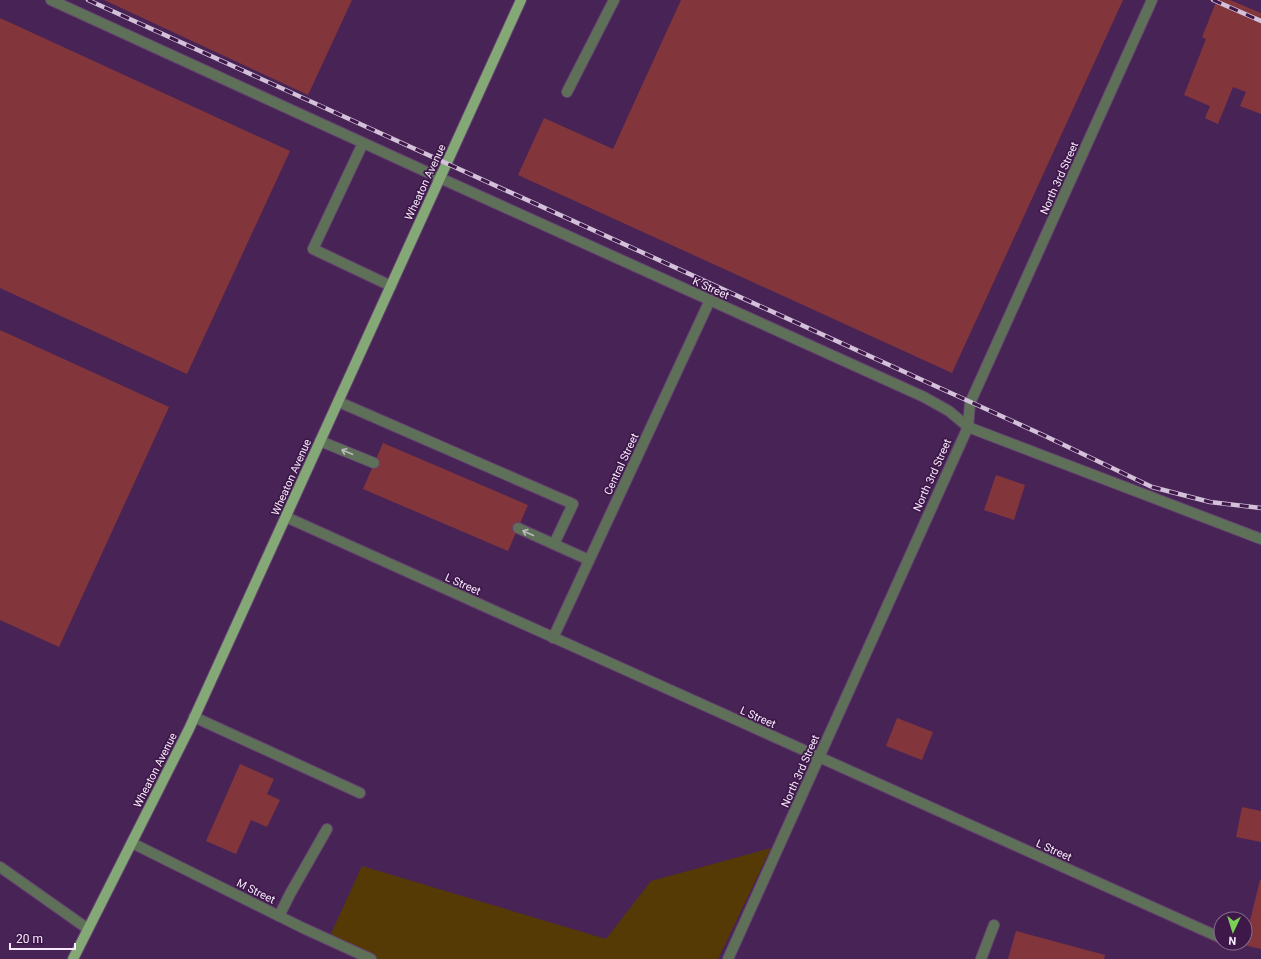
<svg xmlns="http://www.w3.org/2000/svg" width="1261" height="959" font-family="Roboto,sans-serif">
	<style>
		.green { fill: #563a06 }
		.building { fill: #82363c }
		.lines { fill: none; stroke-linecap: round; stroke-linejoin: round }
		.lane-casing { stroke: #644370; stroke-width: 12 }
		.street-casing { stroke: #644370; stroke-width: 12 }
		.primary-casing { stroke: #644370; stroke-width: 12 }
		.lane { stroke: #5e7058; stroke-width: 10 }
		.street { stroke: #5e7058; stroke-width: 10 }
		.primary { stroke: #85a877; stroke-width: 10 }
		.rail-casing { stroke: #d3c1da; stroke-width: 4.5 }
		.rail { stroke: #3d1849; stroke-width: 3; stroke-dasharray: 9; stroke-linecap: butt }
		.oneway { stroke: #bab9bb }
		.labels { text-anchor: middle; stroke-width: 3.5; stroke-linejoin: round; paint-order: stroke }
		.street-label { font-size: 11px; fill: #f8eafd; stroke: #3d1849 }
	</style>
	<rect width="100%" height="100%" fill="#482355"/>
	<!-- green -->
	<path class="green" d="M 771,848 L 718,959 L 373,959 L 329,938 L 362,866 L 606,939 L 651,881 Z"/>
	<!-- building -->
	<g class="building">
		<path d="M 104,0 L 352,0 L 308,95 Z"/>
		<path d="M 681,0 L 1123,0 L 952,373 L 518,175 L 544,118 L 613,149 Z"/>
		<path d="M 1217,0 L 1230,0 L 1261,13 L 1261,114 L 1240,106 L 1246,92 L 1233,87 L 1218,124 L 1205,118 L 1210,106 L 1184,95 L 1206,39 L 1202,37 Z"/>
		<path d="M 0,18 L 290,151 L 187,374 L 0,288 Z"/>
		<path d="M 0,330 L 169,407 L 59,647 L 0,620 Z"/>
		<path d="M 383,443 L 528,505 L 508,551 L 363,489 Z"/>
		<path d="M 996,475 L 1025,485 L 1014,520 L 984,510 Z"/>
		<path d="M 897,718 L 933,732 L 922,760 L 886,746 Z"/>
		<path d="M 240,764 L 274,779 L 267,794 L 280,800 L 267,827 L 251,820 L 236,854 L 206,841 Z"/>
		<path d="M 1242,807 L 1261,811 L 1261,842 L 1236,837 Z"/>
		<path d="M 1260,880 L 1261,880 L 1261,949 L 1244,945 Z"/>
		<path d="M 1016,931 L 1105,955 L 1104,959 L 1008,959 Z"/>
	</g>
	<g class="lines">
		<!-- lane casing -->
		<g class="lane-casing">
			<g id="lane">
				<path d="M 51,0 L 440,178"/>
				<path d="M 567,92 L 614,0"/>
				<path d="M 363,143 L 313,249 L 391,286"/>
				<path d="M 339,402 L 573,504 L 554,544"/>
				<path d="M 968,427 L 1261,539"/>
				<path d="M 320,441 L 374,463"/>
				<path d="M 518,528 L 589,560"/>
				<path d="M 194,717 L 360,793"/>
				<path d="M 0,867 L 88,929"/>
				<path d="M 279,916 L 290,894 L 327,829"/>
				<path d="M 981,959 L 994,925"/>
			</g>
		</g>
		<!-- street casing -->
		<g class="street-casing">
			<g id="street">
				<path d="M 440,178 L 924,397 L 949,411 L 968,427"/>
				<path d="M 286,517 L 1221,938"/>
				<path d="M 553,638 L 710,300"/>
				<path d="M 132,843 L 303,928 L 371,959"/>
				<path d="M 728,959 L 968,427 L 970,403 L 1152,0"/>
			</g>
		</g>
		<!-- primary casing -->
		<g class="primary-casing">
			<path id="primary" d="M 73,959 L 189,729 L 521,0"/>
		</g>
		<!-- lane -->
		<use href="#lane" class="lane"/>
		<!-- street -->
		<use href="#street" class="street"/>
		<!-- primary -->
		<use href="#primary" class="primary"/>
		<!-- rail casing -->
		<g class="rail-casing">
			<g id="rail">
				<path d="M 88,0 L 1043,435 L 1152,487 L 1210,502 L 1261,508"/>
				<path d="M 1213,0 L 1261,21"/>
			</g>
		</g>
		<!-- rail -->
		<use href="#rail" class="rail"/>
	</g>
	<!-- one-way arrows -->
	<defs><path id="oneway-shaft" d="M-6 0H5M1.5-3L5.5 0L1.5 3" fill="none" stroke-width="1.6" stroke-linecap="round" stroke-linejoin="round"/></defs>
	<g class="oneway">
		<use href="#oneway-shaft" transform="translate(347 452) rotate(-157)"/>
		<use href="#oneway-shaft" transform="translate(528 533) rotate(-156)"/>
	</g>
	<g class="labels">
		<!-- street labels -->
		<g class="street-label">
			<text transform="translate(1059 178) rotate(-66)" y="4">North 3rd Street</text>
			<text transform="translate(425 182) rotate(-65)" y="4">Wheaton Avenue</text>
			<text transform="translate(711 288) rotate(24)" y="4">K Street</text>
			<text transform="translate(621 464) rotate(-65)" y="4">Central Street</text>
			<text transform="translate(932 475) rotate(-66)" y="4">North 3rd Street</text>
			<text transform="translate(291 477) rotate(-66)" y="4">Wheaton Avenue</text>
			<text transform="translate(463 584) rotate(24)" y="4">L Street</text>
			<text transform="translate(758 717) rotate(24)" y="4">L Street</text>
			<text transform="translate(155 770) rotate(-63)" y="4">Wheaton Avenue</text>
			<text transform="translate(800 771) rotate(-66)" y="4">North 3rd Street</text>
			<text transform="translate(1054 850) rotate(24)" y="4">L Street</text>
			<text transform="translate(256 891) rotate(27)" y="4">M Street</text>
		</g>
	</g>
	<!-- north arrow -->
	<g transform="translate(1233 931) rotate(184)"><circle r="19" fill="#3d1849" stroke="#886c91"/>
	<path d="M0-3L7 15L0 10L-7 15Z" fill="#7bd155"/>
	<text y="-6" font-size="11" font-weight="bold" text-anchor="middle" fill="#f8eafd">N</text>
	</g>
	<!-- scale -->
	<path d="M10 943v6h65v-6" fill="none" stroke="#f8eafd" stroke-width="2"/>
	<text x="16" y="943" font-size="12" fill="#f8eafd" stroke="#3d1849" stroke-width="3" paint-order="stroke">20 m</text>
</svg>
